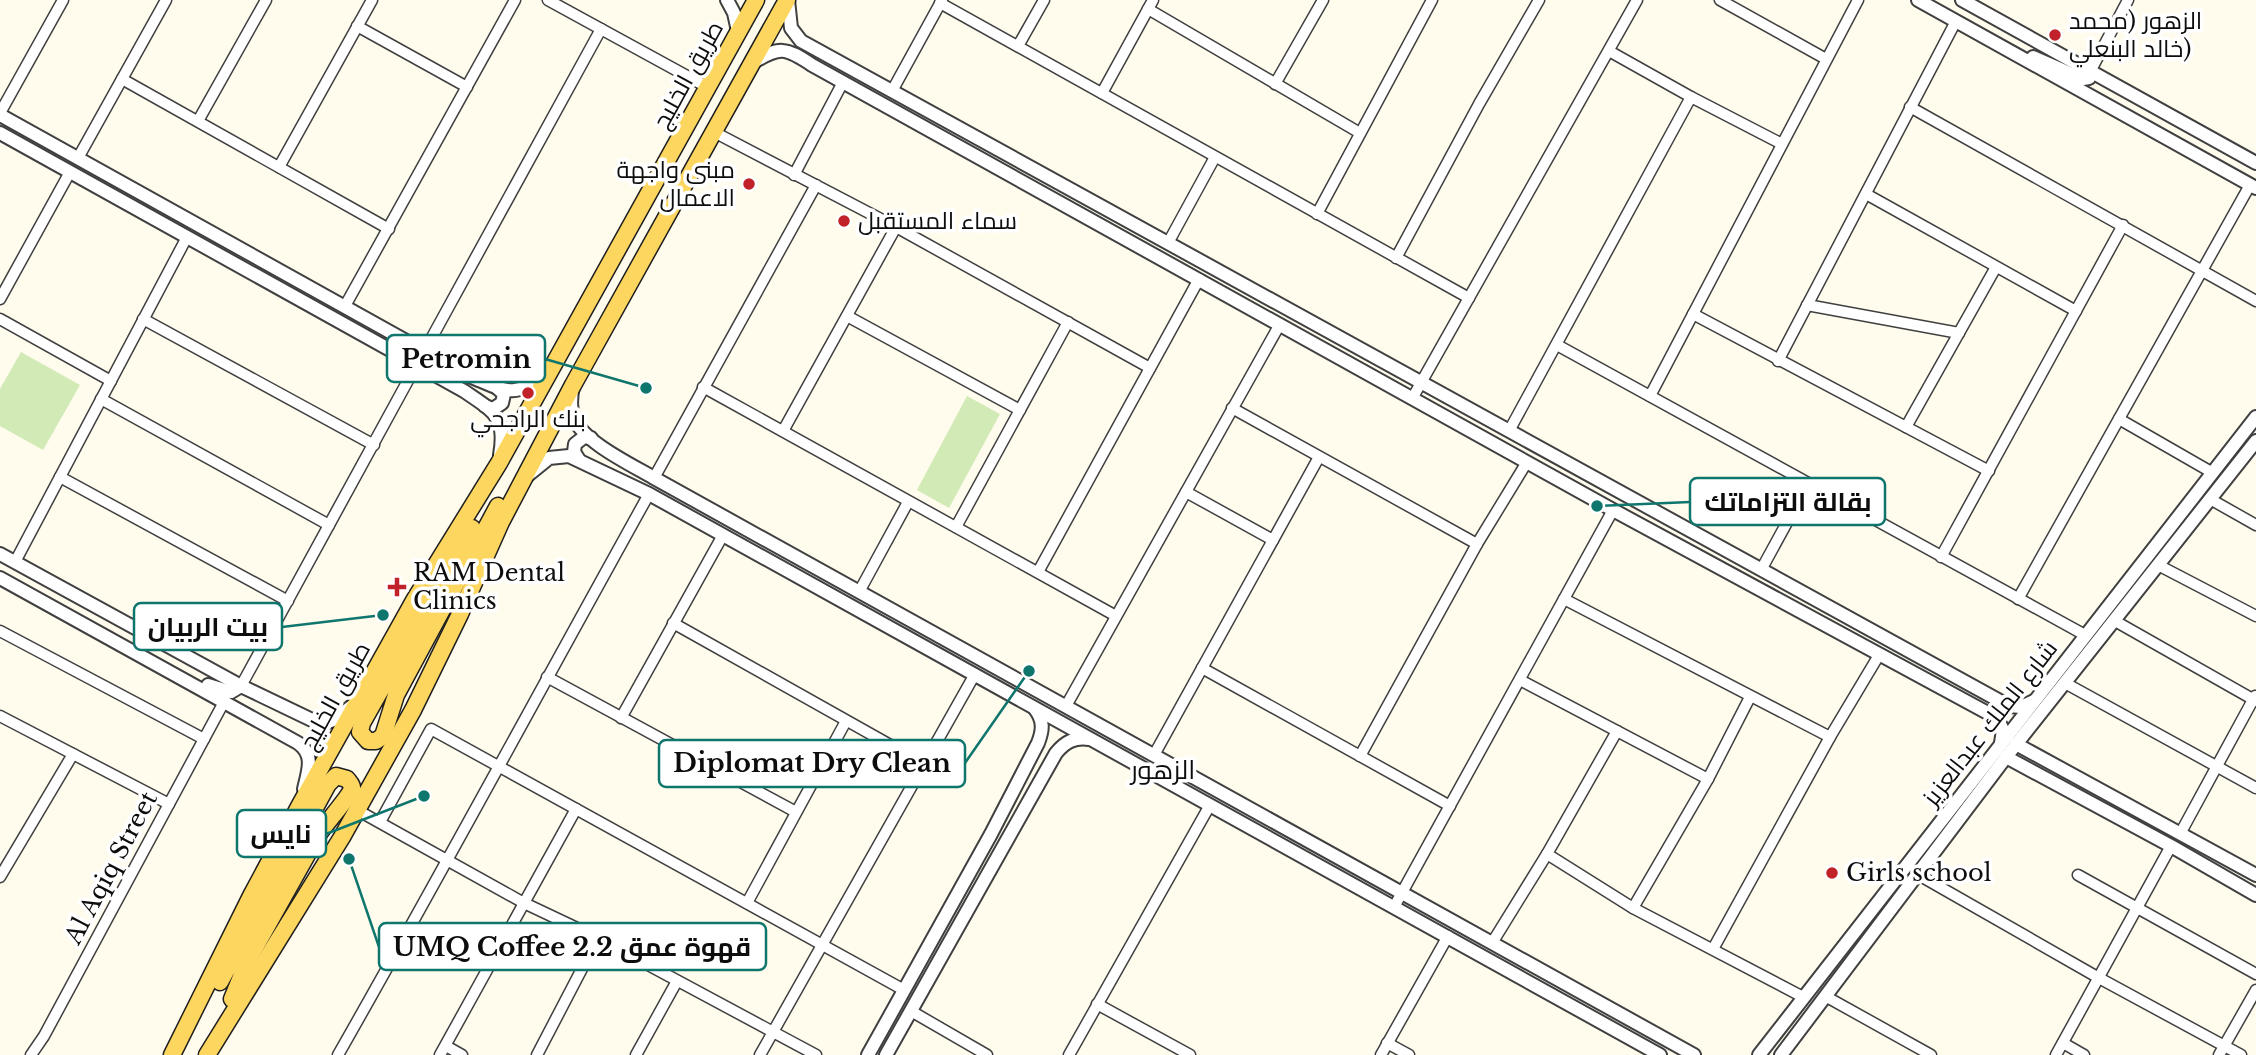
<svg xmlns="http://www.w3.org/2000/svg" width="2256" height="1055" font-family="'Libre Baskerville',Cairo,serif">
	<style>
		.park { fill: #d1eab6 }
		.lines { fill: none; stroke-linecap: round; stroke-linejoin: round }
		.minor-casing { stroke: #404040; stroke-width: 13 }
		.tertiary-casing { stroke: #404040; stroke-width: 16 }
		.primary-casing { stroke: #1e1e1e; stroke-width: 19 }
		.minor { stroke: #fff; stroke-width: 10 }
		.tertiary { stroke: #fff; stroke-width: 12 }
		.primary { stroke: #fcd65f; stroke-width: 16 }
		.poi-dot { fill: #c12129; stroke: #fff; stroke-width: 2.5 }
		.labels { text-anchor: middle; stroke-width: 7; stroke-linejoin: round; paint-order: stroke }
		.poi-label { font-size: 24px; fill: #0d0d0d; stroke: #fff; text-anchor: start }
		.street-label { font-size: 24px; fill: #0d0d0d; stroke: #fff }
		.neighbourhood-label { font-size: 26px; fill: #0d0d0d; stroke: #fff }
		.leader { fill: none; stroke: #0f766e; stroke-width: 2.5 }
		.callout-dot { fill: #0f766e; stroke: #fff; stroke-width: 2.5 }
		.callout { fill: #fff; stroke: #0f766e; stroke-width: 2.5 }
		.callout-label { font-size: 26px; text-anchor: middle; font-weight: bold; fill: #0d0d0d }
	</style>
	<rect width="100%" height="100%" fill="#fffbed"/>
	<!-- park -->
	<g class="park">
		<path d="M 21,352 L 80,385 L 43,450 L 0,426 L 0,389 Z"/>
		<path d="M 967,396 L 1000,414 L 949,508 L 917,490 Z"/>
	</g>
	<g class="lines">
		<!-- minor casing -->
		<g class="minor-casing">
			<g id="minor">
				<path d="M 548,0 L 707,87"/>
				<path d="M 1720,0 L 1826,59"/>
				<path d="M 940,3 L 1469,298"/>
				<path d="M 1148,9 L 1360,133"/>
				<path d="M 357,26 L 467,87"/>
				<path d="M 1018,46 L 1044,0"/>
				<path d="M 2090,72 L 2128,0"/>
				<path d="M 122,79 L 389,229"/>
				<path d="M 1275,84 L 1323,0"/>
				<path d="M 892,91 L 942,0"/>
				<path d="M 1102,93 L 1153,0"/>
				<path d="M 1691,97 L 1782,144"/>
				<path d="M 1910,107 L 2256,301"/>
				<path d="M 0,113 L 63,0"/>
				<path d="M 198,121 L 266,0"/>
				<path d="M 714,132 L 896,227 L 1150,368"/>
				<path d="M 78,158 L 166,0"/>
				<path d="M 279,167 L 372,0"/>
				<path d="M 794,175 L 843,82"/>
				<path d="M 1866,194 L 2076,311"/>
				<path d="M 1317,214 L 1432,0"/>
				<path d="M 1168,243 L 1215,157"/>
				<path d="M 1396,258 L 1479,104 L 1539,0"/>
				<path d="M 0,299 L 70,172"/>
				<path d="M 1807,305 L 1959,333"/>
				<path d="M 345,306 L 515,0"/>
				<path d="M 1693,314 L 1989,471"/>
				<path d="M 847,316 L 1020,410"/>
				<path d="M 0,319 L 111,381"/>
				<path d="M 143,319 L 374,445"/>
				<path d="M 1557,345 L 2085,635"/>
				<path d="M 425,350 L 601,29"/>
				<path d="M 1778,361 L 1956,21"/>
				<path d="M 703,387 L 1116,616"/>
				<path d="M 1650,396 L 1858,0"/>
				<path d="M 1413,397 L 1637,0"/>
				<path d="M 101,399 L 329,525"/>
				<path d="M 1232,408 L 1477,544"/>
				<path d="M 2119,419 L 2213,473"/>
				<path d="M 1906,427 L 1996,267"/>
				<path d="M 783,431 L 896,227"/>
				<path d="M 1509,431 L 1691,97 L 1609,51"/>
				<path d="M 60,477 L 288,601"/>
				<path d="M 654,478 L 816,185"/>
				<path d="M 1186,492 L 1273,540"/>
				<path d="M 2210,499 L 2256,525"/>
				<path d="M 956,527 L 1068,322"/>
				<path d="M 1941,557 L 2123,225"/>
				<path d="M 15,562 L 187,237"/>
				<path d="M 2158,565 L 2256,616"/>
				<path d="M 1761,570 L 1808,484"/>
				<path d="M 1038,572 L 1199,279"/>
				<path d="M 859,592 L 908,502"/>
				<path d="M 1564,599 L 1830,737"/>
				<path d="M 2018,599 L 2250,185"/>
				<path d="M 2115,621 L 2256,701"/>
				<path d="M 673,623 L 924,764"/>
				<path d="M 0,631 L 204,739"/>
				<path d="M 1202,668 L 1450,806"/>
				<path d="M 547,677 L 796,812"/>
				<path d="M 1520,680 L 1708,779"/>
				<path d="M 2065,683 L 2256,788"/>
				<path d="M 241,686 L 417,364"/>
				<path d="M 1066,706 L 1280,324"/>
				<path d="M 0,716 L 169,804"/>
				<path d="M 621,718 L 723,535"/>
				<path d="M 1617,731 L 1547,854 L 1633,908 L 1803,997"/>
				<path d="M 1154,755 L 1319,457"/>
				<path d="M 1360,756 L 1477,544 L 1527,462"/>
				<path d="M 357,810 L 524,903 L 598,938 L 816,1055"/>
				<path d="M 380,822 L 431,729 L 904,990"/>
				<path d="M 2180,834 L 2255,696"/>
				<path d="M 1917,874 L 2099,978 L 2241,1055"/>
				<path d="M 2078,875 L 2256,974"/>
				<path d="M 0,877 L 73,754"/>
				<path d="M 747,903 L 846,721"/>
				<path d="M 1394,907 L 1613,510"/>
				<path d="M 1633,908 L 1708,779 L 1750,697"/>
				<path d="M 1492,943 L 1547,854"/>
				<path d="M 1713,949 L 1830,737 L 1879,655"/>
				<path d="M 1825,996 L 1931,1055"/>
				<path d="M 1097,1004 L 1190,1055"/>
				<path d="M 911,1011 L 987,1055"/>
				<path d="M 1387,1043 L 1409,1055"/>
				<path d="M 2063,1043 L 2084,1055"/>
				<path d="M 446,1046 L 462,1055"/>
				<path d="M 31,1055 L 44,1036 L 225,700"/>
				<path d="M 338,1055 C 444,869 545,681 649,494"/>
				<path d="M 440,1055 L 576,809"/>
				<path d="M 537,1055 L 598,938"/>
				<path d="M 636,1055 L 677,981"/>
				<path d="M 760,1055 L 975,674"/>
				<path d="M 1069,1055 L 1210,805"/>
				<path d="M 1381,1055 L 1448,936"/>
				<path d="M 2056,1055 L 2171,846"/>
				<path d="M 2219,1055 L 2256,990"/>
			</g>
		</g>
		<!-- tertiary casing -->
		<g class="tertiary-casing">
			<g id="tertiary">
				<path d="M 727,0 L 734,13 L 738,31"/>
				<path d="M 788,0 L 791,28 L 801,41 L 2009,706 L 2021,707 L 2034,701"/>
				<path d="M 1918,0 L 2256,188"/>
				<path d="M 1962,0 L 2256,163"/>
				<path d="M 2033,57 L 2083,79 L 2089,78 L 2090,72"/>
				<path d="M 752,63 C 780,46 785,47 812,65 L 1613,510 L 1997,718 L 2003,730 L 2001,743"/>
				<path d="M 0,115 L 469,376 C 502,389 515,401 544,374"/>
				<path d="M 0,133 L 464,391 C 493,411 507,416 500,455"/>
				<path d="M 572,390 C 571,400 570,409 574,418 C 583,442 632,465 654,478 L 1694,1055"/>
				<path d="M 485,406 L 493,409 L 502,403 L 504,394 L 496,387"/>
				<path d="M 579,460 L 574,452 L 575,444 L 584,437 L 591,438"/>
				<path d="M 528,475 L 549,458 L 569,456 L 649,494 L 1660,1055"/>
				<path d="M 0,554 L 241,686 L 314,721 C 331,727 341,715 353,705"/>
				<path d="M 0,578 L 298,743 C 315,755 308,771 304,789"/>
				<path d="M 208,685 L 231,692 L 241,686"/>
				<path d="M 2016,744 L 2256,875"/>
				<path d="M 2006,757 L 2171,846 L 2256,895"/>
				<path d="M 868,1055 L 991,834 L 1038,743 C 1043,730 1044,721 1035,709"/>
				<path d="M 886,1055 L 1056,753 C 1065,742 1074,737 1089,739"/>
				<path d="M 1759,1055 L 2256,417"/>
				<path d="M 1781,1055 L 2006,757 L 2256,441"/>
			</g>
		</g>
		<!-- primary casing -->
		<g class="primary-casing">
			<g id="primary">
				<path d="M 472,528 L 362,723 L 360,732 L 368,741 L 376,741 L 383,736 L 396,695 L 498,506"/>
				<path d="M 220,982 L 328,784 L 336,776 L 347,779 C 349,782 353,785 352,789 C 352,793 323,827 318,835 L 248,960 L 232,999"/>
				<path d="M 172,1055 L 251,896 L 301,803 L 415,599 L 499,463 L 756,0"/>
				<path d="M 207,1055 L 342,837 L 413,710 L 460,614 L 501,522 L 573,385 L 787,0"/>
			</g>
		</g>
		<!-- minor -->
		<use href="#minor" class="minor"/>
		<!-- tertiary -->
		<use href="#tertiary" class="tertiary"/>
		<!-- primary -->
		<use href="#primary" class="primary"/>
	</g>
	<!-- markers -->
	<g class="poi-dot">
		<circle cx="2055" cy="35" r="7"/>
		<circle cx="749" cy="184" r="7"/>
		<circle cx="844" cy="221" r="7"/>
		<circle cx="528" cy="393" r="7"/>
		<path d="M393.5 576.5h7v7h7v7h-7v7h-7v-7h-7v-7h7z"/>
		<circle cx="1832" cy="873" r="7"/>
	</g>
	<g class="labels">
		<!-- poi labels -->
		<g class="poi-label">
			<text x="2069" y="29">الزهور (محمد<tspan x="2069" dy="28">خالد البنعلي)</tspan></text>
			<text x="735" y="178" text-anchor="end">مبنى واجهة<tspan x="735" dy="28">الاعمال</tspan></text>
			<text x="858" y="229">سماء المستقبل</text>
			<text x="528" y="427" text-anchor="middle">بنك الراجحي</text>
			<text x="413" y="581">RAM Dental<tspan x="413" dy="28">Clinics</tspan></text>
			<text x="1846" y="881">Girls school</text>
		</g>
		<!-- street labels -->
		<g class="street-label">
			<text transform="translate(688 75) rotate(-61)" y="8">طريق الخليج</text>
			<text transform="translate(335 696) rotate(-61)" y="8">طريق الخليج</text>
			<text transform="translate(1990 723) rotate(-52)" y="8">شارع الملك عبدالعزيز</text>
			<text transform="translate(111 868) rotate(-62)" y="8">Al Aqiq Street</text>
		</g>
		<!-- neighbourhood labels -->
		<g class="neighbourhood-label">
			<text x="1163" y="779">الزهور</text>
		</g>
	</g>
	<!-- callouts -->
	<path class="leader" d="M646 388L545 359M1597 506L1690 502M383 615L282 627M1029 671L965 763M424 796L326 834M349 859L379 947"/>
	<g class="callout-dot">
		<circle cx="646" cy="388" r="7"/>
		<circle cx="1597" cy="506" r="7"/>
		<circle cx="383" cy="615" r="7"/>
		<circle cx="1029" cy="671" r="7"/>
		<circle cx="424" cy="796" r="7"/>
		<circle cx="349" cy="859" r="7"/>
	</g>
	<g class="callout">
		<rect x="387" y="335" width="158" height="47" rx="7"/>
		<rect x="1690" y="478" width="195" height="47" rx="7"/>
		<rect x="134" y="603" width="148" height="47" rx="7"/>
		<rect x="659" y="740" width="306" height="47" rx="7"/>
		<rect x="237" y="810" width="89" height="47" rx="7"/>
		<rect x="379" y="923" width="387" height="47" rx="7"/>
	</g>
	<g class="callout-label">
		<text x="466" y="368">Petromin</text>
		<text x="1788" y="511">بقالة التزاماتك</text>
		<text x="208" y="636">بيت الربيان</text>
		<text x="812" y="772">Diplomat Dry Clean</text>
		<text x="281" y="843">نايس</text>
		<text x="572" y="956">UMQ Coffee 2.2 قهوة عمق</text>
	</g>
</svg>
